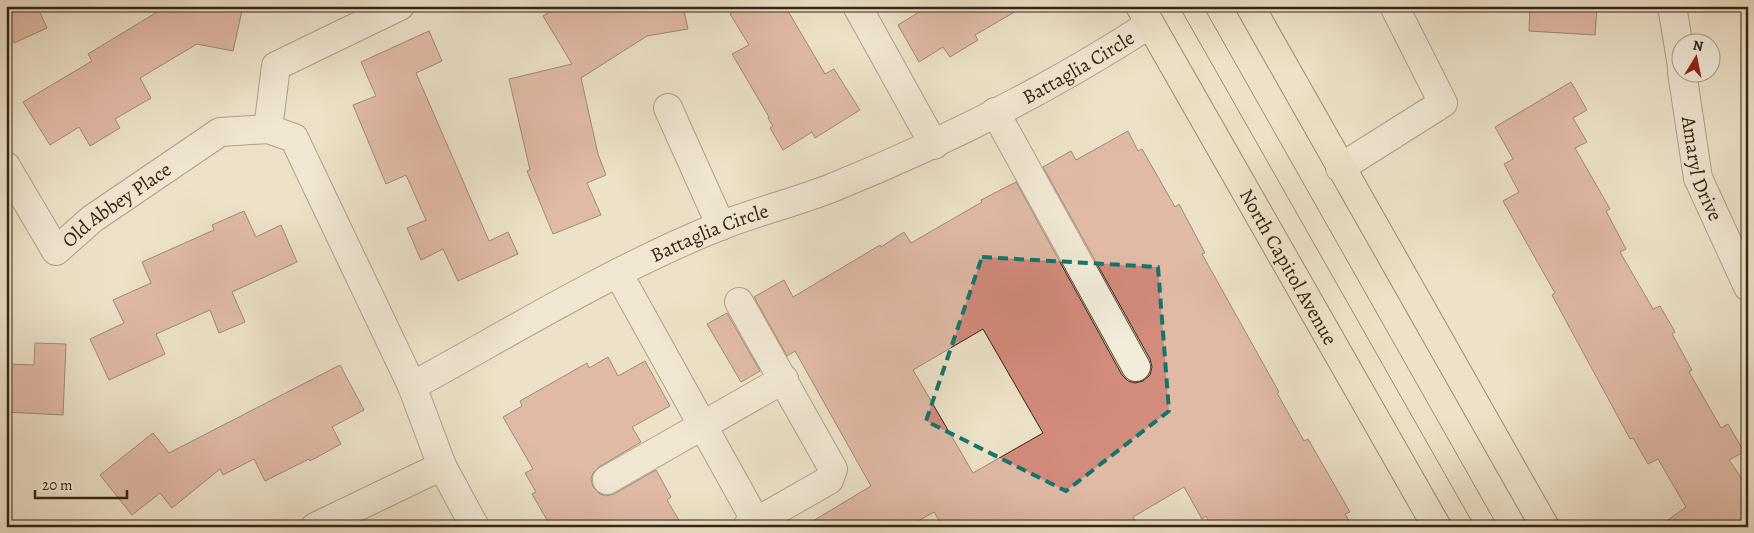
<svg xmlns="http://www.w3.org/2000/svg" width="1754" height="533" font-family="Alegreya,serif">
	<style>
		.building { fill: #d38b7c; stroke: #352514; fill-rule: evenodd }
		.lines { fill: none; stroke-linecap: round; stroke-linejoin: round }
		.minor-casing { stroke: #635441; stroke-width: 30 }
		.major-casing { stroke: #352514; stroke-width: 30 }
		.minor { stroke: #f3ecdb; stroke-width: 28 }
		.major { stroke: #ede2c8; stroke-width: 28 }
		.tram { stroke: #352514; stroke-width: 1 }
		.marked { fill: none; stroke: #0f766e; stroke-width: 4; stroke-dasharray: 10 6; stroke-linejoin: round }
		.labels { text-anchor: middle; stroke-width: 4.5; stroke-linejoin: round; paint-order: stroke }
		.street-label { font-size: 20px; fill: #352514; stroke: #f3ecdb }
	</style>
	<rect width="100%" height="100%" fill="#ede2c8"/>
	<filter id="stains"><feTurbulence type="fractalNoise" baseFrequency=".004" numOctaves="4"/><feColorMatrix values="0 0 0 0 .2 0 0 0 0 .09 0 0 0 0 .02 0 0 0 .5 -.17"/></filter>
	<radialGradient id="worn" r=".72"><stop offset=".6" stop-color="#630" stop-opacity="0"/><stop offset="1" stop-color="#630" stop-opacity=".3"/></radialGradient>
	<!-- building -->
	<g class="building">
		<path d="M 6,6 L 37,6 L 47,28 L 14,43 L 6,25 Z"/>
		<path d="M 167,6 L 243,6 L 233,51 L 197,44 L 140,78 L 151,98 L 115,119 L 120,128 L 90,146 L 79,127 L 50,145 L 23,102 L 92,61 L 88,54 Z"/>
		<path d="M 559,6 L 683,6 L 688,29 L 647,36 L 581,78 L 598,154 L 606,175 L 587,183 L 601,215 L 553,234 L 527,171 L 530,170 L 509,79 L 572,64 L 543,16 Z"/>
		<path d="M 744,6 L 785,6 L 825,74 L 834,69 L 860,110 L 815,138 L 812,132 L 783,150 L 770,128 L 773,126 L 768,118 L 769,117 L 732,54 L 749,45 L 730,14 Z"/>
		<path d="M 929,6 L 1025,6 L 975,35 L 978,40 L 950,57 L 943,47 L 919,62 L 898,25 Z"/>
		<path d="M 1530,6 L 1597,6 L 1595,35 L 1529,31 Z"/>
		<path d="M 429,31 L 442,61 L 416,73 L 489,241 L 508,232 L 518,254 L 458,281 L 443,249 L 421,260 L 407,228 L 426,220 L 406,175 L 386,184 L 353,105 L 376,96 L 361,62 Z"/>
		<path d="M 1571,82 L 1587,110 L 1573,118 L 1587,142 L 1575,148 L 1610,209 L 1606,211 L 1626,249 L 1620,252 L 1653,309 L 1660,306 L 1675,332 L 1672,334 L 1692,370 L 1689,372 L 1721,428 L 1728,424 L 1744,452 L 1729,460 L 1748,488 L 1748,527 L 1658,527 L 1686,507 L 1658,459 L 1648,464 L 1633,438 L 1630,439 L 1552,295 L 1555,293 L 1503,201 L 1519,192 L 1504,164 L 1513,159 L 1495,127 Z"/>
		<path d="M 1128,131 L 1138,151 L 1142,149 L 1175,207 L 1179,204 L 1205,253 L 1202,254 L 1279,392 L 1277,393 L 1304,441 L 1308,439 L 1350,512 L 1345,514 L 1353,527 L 1212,527 L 1206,516 L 1202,519 L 1184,487 L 1133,517 L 1139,527 L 943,527 L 934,512 L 907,527 L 803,527 L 871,486 L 795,351 L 787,356 L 754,297 L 784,280 L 793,297 L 880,245 L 881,247 L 904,232 L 911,243 L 982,202 L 981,200 L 1016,182 L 1122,375 L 1128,381 L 1135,383 L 1143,381 L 1150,375 L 1152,367 L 1150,359 L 1043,167 L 1071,151 L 1076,160 ZM 983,329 L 1043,433 L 973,473 L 913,370 Z"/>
		<path d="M 244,211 L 256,237 L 281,225 L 297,262 L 232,292 L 245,322 L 219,333 L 210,310 L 156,334 L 165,354 L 109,380 L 90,339 L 124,323 L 113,300 L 151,283 L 142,262 L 214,230 L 212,225 Z"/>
		<path d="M 727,313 L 760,371 L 741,382 L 707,324 Z"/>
		<path d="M 35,343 L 66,344 L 63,415 L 6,412 L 6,364 L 34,365 Z"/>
		<path d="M 608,357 L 618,376 L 645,361 L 670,406 L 632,427 L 641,442 L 599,467 L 593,473 L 591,479 L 593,487 L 600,494 L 606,496 L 614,494 L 656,470 L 671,497 L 667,500 L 683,527 L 551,527 L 532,494 L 536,492 L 525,473 L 533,469 L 503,417 L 522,406 L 520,401 L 587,363 L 589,368 Z"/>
		<path d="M 340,365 L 364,410 L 332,427 L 341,444 L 310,461 L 309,459 L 265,481 L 254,459 L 223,475 L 220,469 L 172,508 L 160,493 L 132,515 L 100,475 L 153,433 L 169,453 Z"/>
	</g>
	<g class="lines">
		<!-- minor casing -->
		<g class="minor-casing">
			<g id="minor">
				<path d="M 857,6 L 934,145"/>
				<path d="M 1672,6 L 1682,66"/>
				<path id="s1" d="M 1682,72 L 1698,178 L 1748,287"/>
				<path d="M 668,108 L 721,226"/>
				<path d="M 995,112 L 1136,367"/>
				<path d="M 268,129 L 276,66 L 400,6"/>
				<path id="s2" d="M 6,166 L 56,251 L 92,219 L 220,132 L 268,129 L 294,138 L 412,386 L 442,466 L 475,527"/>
				<path d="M 1340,168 L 1443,103 L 1394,6"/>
				<path d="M 618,273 L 759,527"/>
				<path d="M 739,302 L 833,469 L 829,480 L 747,527"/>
				<path id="s3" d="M 412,386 C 513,331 613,269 720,226 C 758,211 797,202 834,187 C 943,143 1051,88 1150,24"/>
				<path d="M 607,480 L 784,379"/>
				<path d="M 315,527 L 442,466"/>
			</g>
		</g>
		<!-- major casing -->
		<g class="major-casing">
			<g id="major">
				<path id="s4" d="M 1140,6 L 1437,527"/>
				<path d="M 1250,6 L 1545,527"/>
			</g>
		</g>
		<!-- minor -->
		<use href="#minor" class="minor"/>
		<!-- major -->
		<use href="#major" class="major"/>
		<!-- tram -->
		<g class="tram">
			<path d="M 1179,6 L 1475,527"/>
			<path d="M 1203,6 L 1498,527"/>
		</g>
	</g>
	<!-- marked area -->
	<path d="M0 0H1754V533H0ZM 982,257 L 1158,267 L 1169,411 L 1066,491 L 926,421 Z" fill="#ede2c8" fill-opacity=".55" fill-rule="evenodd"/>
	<path class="marked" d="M 982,257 L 1158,267 L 1169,411 L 1066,491 L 926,421 Z"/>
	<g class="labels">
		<!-- street labels -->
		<g class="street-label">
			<text dy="7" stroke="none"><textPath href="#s3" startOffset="740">Battaglia Circle</textPath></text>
			<text dy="7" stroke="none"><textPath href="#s1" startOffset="99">Amaryl Drive</textPath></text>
			<text dy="7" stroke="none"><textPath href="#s2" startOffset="175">Old Abbey Place</textPath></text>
			<text dy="7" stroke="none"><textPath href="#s3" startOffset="335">Battaglia Circle</textPath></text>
			<text dy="7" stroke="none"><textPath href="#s4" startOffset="300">North Capitol Avenue</textPath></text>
		</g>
	</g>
	<!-- margin -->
	<rect width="1754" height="533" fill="none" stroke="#ede2c8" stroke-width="25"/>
	<rect x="8" y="8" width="1739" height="518" fill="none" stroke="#352514" stroke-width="2.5"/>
	<rect x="12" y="12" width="1729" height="508" fill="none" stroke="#352514"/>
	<!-- north arrow -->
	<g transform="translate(1696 58) rotate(10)"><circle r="24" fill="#f3ecdb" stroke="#a79c8b"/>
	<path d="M0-4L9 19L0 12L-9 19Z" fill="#8f2418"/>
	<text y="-8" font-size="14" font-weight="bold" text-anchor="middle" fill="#352514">N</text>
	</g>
	<!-- scale -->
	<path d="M35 490v8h92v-8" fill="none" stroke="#352514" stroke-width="2.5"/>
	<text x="42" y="490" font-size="15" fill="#352514" stroke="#f3ecdb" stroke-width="4" paint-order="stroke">20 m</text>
	<rect width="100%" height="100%" filter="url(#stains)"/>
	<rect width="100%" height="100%" fill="url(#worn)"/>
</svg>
